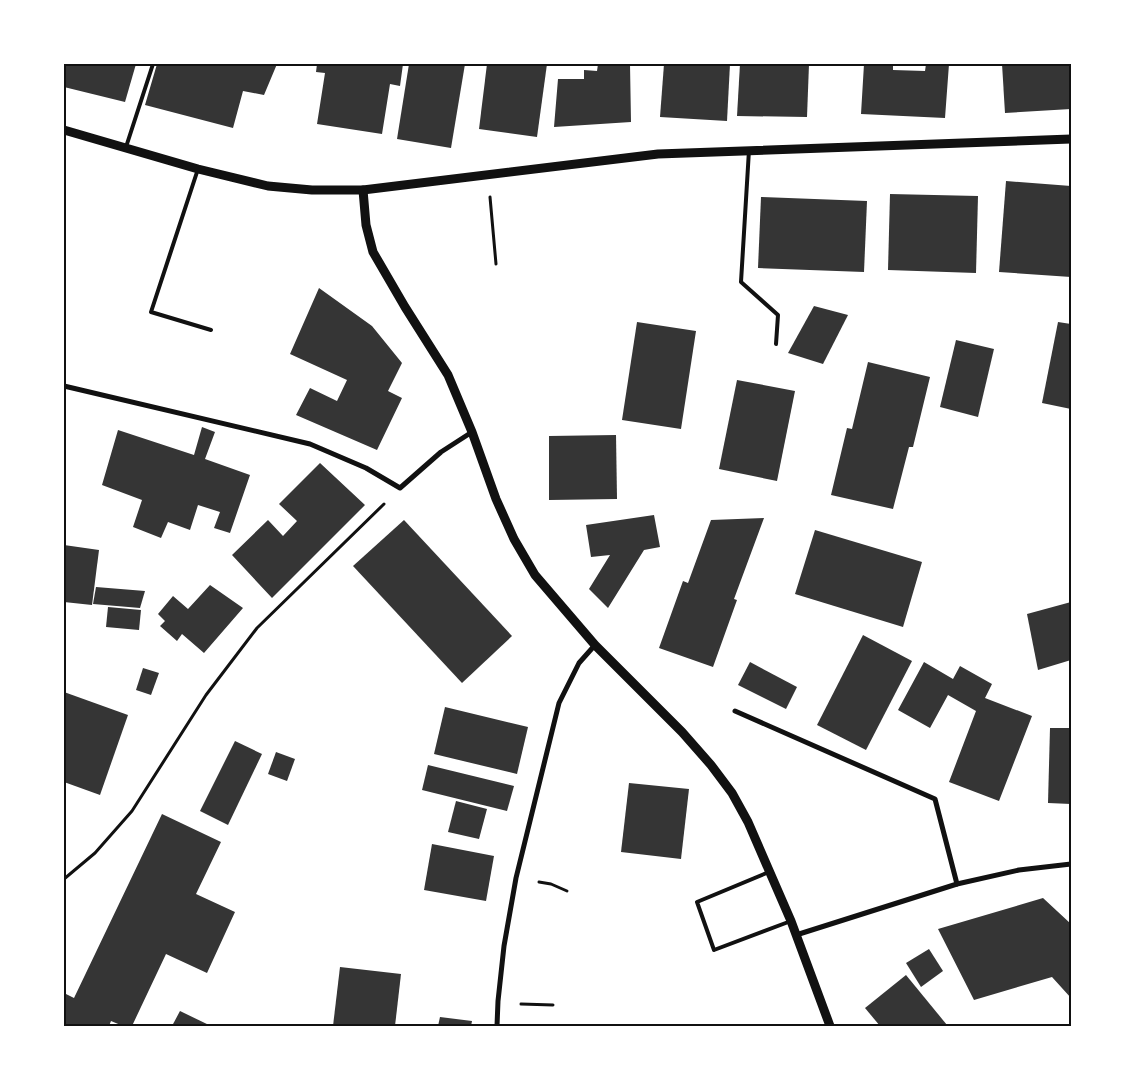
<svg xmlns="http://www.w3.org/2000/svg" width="1135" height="1090" font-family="Inter,sans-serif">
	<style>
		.building { fill: #353535 }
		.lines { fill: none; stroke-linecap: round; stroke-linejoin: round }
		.path { stroke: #111; stroke-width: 3 }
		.service { stroke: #111; stroke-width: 4 }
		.minor { stroke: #111; stroke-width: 5 }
		.tertiary { stroke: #111; stroke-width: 9 }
		.neatline { fill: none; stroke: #111; stroke-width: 2 }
	</style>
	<rect width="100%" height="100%" fill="#fff"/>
	<!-- building -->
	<g class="building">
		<path d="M 64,64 L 136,64 L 125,102 L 64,87 Z"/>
		<path d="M 157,64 L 277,64 L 264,95 L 243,91 L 233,128 L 145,105 Z"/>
		<path d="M 317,64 L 403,64 L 400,86 L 390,84 L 382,134 L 317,124 L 325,73 L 316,72 Z"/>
		<path d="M 409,64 L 465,64 L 451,148 L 397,139 Z"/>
		<path d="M 487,64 L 547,64 L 537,137 L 479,129 Z"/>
		<path d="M 598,64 L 630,64 L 631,122 L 554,127 L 558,79 L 584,79 L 584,70 L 597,71 Z"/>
		<path d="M 664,64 L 730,64 L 727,121 L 660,117 Z"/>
		<path d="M 740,64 L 809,64 L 807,117 L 737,116 Z"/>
		<path d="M 864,64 L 893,64 L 893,70 L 925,71 L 926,64 L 949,64 L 945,118 L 861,114 Z"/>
		<path d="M 1002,64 L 1071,64 L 1071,109 L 1005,113 Z"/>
		<path d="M 1006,181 L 1071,186 L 1071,277 L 999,272 Z"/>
		<path d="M 890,194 L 978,196 L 976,273 L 888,270 Z"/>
		<path d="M 761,197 L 867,201 L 864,272 L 758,268 Z"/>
		<path d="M 319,288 L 372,326 L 402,363 L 388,391 L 402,398 L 377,450 L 296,415 L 310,388 L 337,401 L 347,380 L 290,354 Z"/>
		<path d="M 814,306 L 848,315 L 823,364 L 788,353 Z"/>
		<path d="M 637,322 L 696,331 L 681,429 L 622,420 Z"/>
		<path d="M 1058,322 L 1071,324 L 1071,409 L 1042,403 Z"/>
		<path d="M 956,340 L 994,349 L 978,417 L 940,407 Z"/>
		<path d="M 868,362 L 930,377 L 913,447 L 909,447 L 893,509 L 831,495 L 847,428 L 852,429 Z"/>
		<path d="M 737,380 L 795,391 L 777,481 L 719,469 Z"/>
		<path d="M 202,427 L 215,432 L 205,459 L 250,475 L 230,533 L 214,528 L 220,512 L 198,505 L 190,530 L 168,522 L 161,538 L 133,527 L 142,500 L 102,485 L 118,430 L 194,455 Z"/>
		<path d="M 616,435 L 617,499 L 549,500 L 549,436 Z"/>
		<path d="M 320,463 L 365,505 L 272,598 L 232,555 L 268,520 L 283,536 L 297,521 L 279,504 Z"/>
		<path d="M 654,515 L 660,547 L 644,550 L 608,608 L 589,589 L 610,555 L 591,557 L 586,525 Z"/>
		<path d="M 764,518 L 734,599 L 737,600 L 713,667 L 659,648 L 683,581 L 688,583 L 711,520 Z"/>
		<path d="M 404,520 L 512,636 L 462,683 L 353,566 Z"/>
		<path d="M 815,530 L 922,562 L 903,627 L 795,594 Z"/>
		<path d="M 64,545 L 99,550 L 92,605 L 64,602 Z"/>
		<path d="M 210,585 L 243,608 L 204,653 L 182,634 L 177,641 L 160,626 L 165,621 L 158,614 L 173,596 L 188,609 Z"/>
		<path d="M 96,587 L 145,591 L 140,608 L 93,604 Z"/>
		<path d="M 1071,602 L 1071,660 L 1038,670 L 1027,614 Z"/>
		<path d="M 108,607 L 141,610 L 139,630 L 106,627 Z"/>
		<path d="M 863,635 L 912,661 L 866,750 L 817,725 Z"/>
		<path d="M 750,662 L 797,687 L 786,709 L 738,685 Z"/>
		<path d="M 924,662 L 953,679 L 960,666 L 992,684 L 985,698 L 1032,716 L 999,801 L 949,782 L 976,711 L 948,695 L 930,728 L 898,710 Z"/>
		<path d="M 143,668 L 159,673 L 151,695 L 136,690 Z"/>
		<path d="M 64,692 L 128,715 L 100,795 L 64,782 Z"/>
		<path d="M 445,707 L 528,727 L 517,774 L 434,754 Z"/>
		<path d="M 1050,728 L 1071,728 L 1071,804 L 1048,803 Z"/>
		<path d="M 235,741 L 262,754 L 228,825 L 200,811 Z"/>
		<path d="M 276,752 L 295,759 L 287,781 L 268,774 Z"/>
		<path d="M 428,765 L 514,786 L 507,811 L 422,790 Z"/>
		<path d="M 629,783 L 689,789 L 681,859 L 621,852 Z"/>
		<path d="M 456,801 L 487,809 L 479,839 L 448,832 Z"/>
		<path d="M 162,814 L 221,842 L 196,894 L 235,912 L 207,973 L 166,954 L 132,1026 L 123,1026 L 111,1021 L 109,1026 L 64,1026 L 64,993 L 74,998 Z"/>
		<path d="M 432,844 L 494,856 L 486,901 L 424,890 Z"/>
		<path d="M 1043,898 L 1071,924 L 1071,998 L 1052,977 L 974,1000 L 938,929 Z"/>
		<path d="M 929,949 L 943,971 L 921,987 L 906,963 Z"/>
		<path d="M 340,967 L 401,974 L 395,1026 L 333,1026 Z"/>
		<path d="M 906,975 L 947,1025 L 880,1026 L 865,1008 Z"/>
		<path d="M 180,1011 L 211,1026 L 172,1026 Z"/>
		<path d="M 440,1017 L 472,1021 L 471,1026 L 438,1026 Z"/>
	</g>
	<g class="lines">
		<!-- path -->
		<g class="path">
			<path d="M 490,197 L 496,264"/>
			<path d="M 64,879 L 95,853 L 132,811 L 206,695 L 257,628 L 384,504"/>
			<path d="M 539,882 L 551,884 L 567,891"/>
			<path d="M 521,1004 L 553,1005"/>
		</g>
		<!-- service -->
		<g class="service">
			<path d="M 126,147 L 153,64"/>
			<path d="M 749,150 L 741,282 L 778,315 L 776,344"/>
			<path d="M 198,169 L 151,312 L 211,330"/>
			<path d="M 769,872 L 697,902 L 714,950 L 791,921"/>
		</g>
		<!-- minor -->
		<g class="minor">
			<path d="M 64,386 L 310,444 L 366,468 L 400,488 L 441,452 L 472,432"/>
			<path d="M 735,711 L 935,799 L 957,884"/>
			<path d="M 796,935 L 957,884 L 1019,870 L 1071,864"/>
			<path d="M 497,1026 L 498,1001 L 504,946 L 516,878 L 559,703 L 579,663 L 595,645"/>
		</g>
		<!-- tertiary -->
		<g class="tertiary">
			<path d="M 64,130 L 198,169 L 268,186 L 312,190 L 363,190 L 658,154 L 1071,139"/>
			<path d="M 363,190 L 366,225 L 373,252 L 405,307 L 448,375 L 472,432 L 496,499 L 514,539 L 535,575 L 595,645 L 682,732 L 711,765 L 732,793 L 748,822 L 791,921 L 830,1026"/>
		</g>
	</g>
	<!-- border -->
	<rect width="1135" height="1090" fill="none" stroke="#ffffff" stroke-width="130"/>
	<rect x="65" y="65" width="1005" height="960" class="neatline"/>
</svg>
